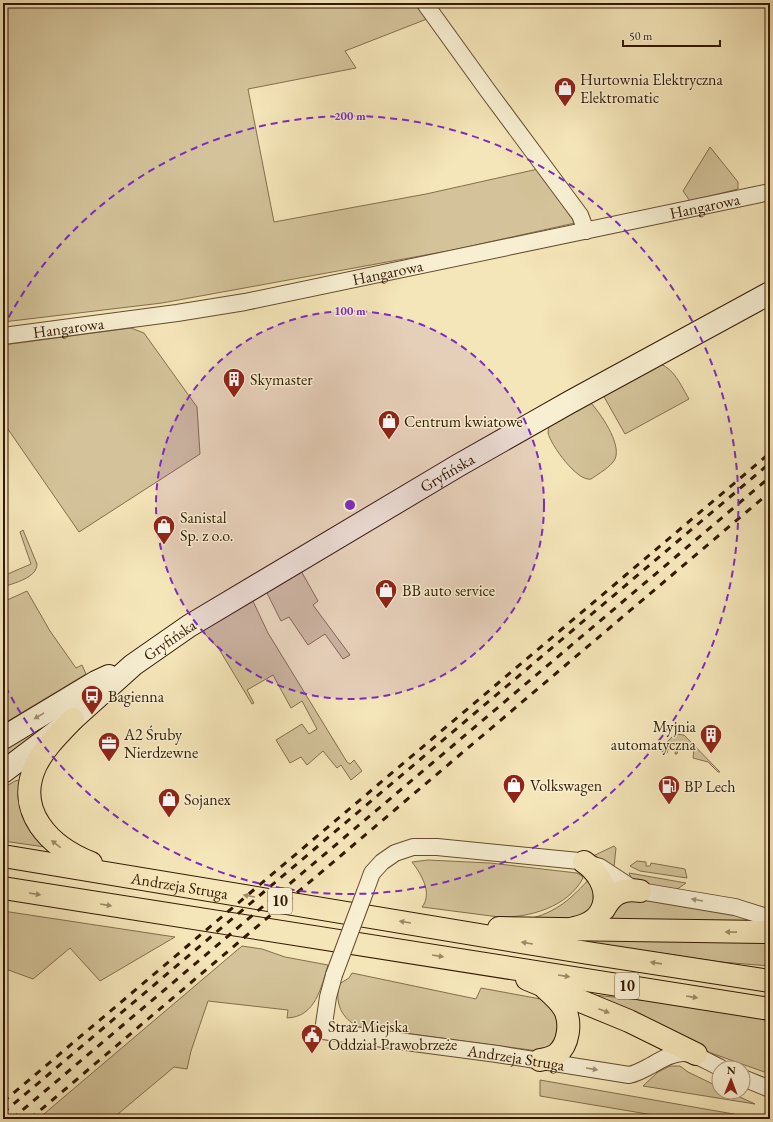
<svg xmlns="http://www.w3.org/2000/svg" width="773" height="1122" font-family="'EB Garamond',serif">
	<style>
		.green { fill: #d4c39a; stroke: #846e4d }
		.lines { fill: none; stroke-linecap: round; stroke-linejoin: round }
		.street-casing { stroke: #644c2e; stroke-width: 18 }
		.secondary-casing { stroke: #331900; stroke-width: 24 }
		.primary-casing { stroke: #331900; stroke-width: 24 }
		.street { stroke: #f8efd2; stroke-width: 16 }
		.secondary { stroke: #f8efd2; stroke-width: 22 }
		.primary { stroke: #f5e6b9; stroke-width: 22 }
		.rail { stroke: #331900; stroke-width: 3; stroke-dasharray: 7 7; stroke-linecap: butt }
		.street-bridge-casing { stroke: #644c2e; stroke-width: 18; stroke-linecap: butt }
		.street-bridge { stroke: #f8efd2; stroke-width: 16 }
		.oneway { fill: #9f8f74 }
		.oneway2 { fill: #9e8a66 }
		.ring { fill: none; stroke: #7b2cbf; stroke-width: 2; stroke-dasharray: 7 5 }
		.labels { text-anchor: middle; stroke-width: 3; stroke-linejoin: round; paint-order: stroke }
		.shield { fill: #f8efd2; stroke: #6e593f; stroke-width: 1 }
		.shield-label { font-size: 15px; font-weight: bold; fill: #331900 }
		.poi-label { font-size: 16px; fill: #331900; stroke: #f8efd2; text-anchor: start }
		.street-label { font-size: 16px; fill: #331900; stroke: #f8efd2 }
		.centre { fill: #7b2cbf; stroke: #f8efd2; stroke-width: 2 }
		.ring-label { font-size: 12px; text-anchor: middle; font-weight: bold; fill: #7b2cbf; stroke: #f8efd2; stroke-width: 3; stroke-linejoin: round; paint-order: stroke }
	</style>
	<rect width="100%" height="100%" fill="#f5e6b9"/>
	<filter id="stains"><feTurbulence type="fractalNoise" baseFrequency=".005" numOctaves="4"/><feColorMatrix values="0 0 0 0 .2 0 0 0 0 .09 0 0 0 0 .02 0 0 0 .5 -.17"/></filter>
	<radialGradient id="worn" r=".72"><stop offset=".6" stop-color="#630" stop-opacity="0"/><stop offset="1" stop-color="#630" stop-opacity=".3"/></radialGradient>
	<!-- green -->
	<g class="green">
		<path d="M 3,3 L 420,3 L 432,17 L 345,51 L 356,68 L 248,89 L 274,222 L 426,194 L 538,169 L 575,223 L 453,250 L 162,303 L 3,322 Z"/>
		<path d="M 710,147 L 738,182 L 738,189 L 690,201 L 683,191 Z"/>
		<path d="M 131,328 L 144,333 L 197,407 L 200,454 L 79,532 L 3,422 L 3,345 Z"/>
		<path d="M 657,363 C 674,367 681,386 689,399 L 625,434 L 603,395 Z"/>
		<path d="M 589,401 C 600,412 622,444 615,459 C 611,467 598,474 591,479 C 577,482 551,445 548,433 C 548,430 549,427 549,424 Z"/>
		<path d="M 23,530 L 37,564 C 37,578 14,583 3,587 L 3,576 L 31,564 L 20,532 Z"/>
		<path d="M 300,569 L 318,601 L 313,605 L 350,655 L 343,659 L 325,634 L 308,645 L 289,617 L 281,621 L 265,589 Z"/>
		<path d="M 27,591 L 50,631 L 76,668 L 82,665 L 86,674 L 3,724 L 3,602 Z"/>
		<path d="M 251,597 L 268,633 L 347,762 L 350,764 L 354,760 L 362,771 L 351,780 L 341,765 L 337,768 L 323,751 L 307,765 L 301,757 L 290,763 L 276,740 L 302,724 L 309,734 L 317,729 L 302,701 L 291,708 L 273,675 L 247,690 L 254,703 L 252,704 L 219,649 L 204,633 L 204,628 Z"/>
		<path d="M 82,699 L 3,763 L 3,747 Z"/>
		<path d="M 675,734 L 684,735 L 720,772 L 718,772 L 708,762 L 693,758 L 694,749 L 679,746 L 677,754 L 675,754 L 677,746 L 670,745 L 667,753 L 662,752 L 667,742 Z"/>
		<path d="M 26,778 L 52,848 L 3,841 L 3,788 L 15,781 Z"/>
		<path d="M 614,846 L 616,848 L 614,867 L 593,856 Z"/>
		<path d="M 428,860 L 490,863 L 577,873 L 582,876 L 583,878 C 568,907 529,918 499,917 L 422,907 C 433,893 421,874 412,862 Z"/>
		<path d="M 637,861 L 646,862 L 646,866 L 650,866 L 651,863 L 685,869 L 687,878 L 640,871 L 630,866 Z"/>
		<path d="M 629,873 L 686,883 L 676,890 C 662,888 634,889 629,873 Z"/>
		<path d="M 591,877 L 597,896 L 584,919 L 528,919 C 556,913 572,898 591,877 Z"/>
		<path d="M 622,896 L 733,912 L 767,922 L 604,925 Z"/>
		<path d="M 3,911 L 175,937 L 100,981 L 70,948 L 33,979 L 3,968 Z"/>
		<path d="M 591,940 L 770,940 L 770,966 L 721,962 L 593,943 Z"/>
		<path d="M 242,946 L 262,949 L 285,957 L 328,965 C 321,987 316,1017 287,1018 L 288,1010 L 208,1001 L 191,1051 L 187,1069 L 174,1067 L 112,1119 L 38,1119 Z"/>
		<path d="M 352,973 L 476,999 L 481,988 L 546,1000 L 561,1019 L 554,1045 L 538,1051 L 359,1027 C 341,1018 335,1004 339,984 L 349,978 Z"/>
		<path d="M 594,995 L 660,1002 L 770,1018 L 770,1074 L 711,1053 Z"/>
		<path d="M 670,1066 L 680,1066 L 688,1072 L 719,1087 L 719,1092 L 729,1092 L 755,1104 L 643,1086 L 658,1072 Z"/>
		<path d="M 540,1080 L 762,1119 L 677,1119 L 540,1096 Z"/>
	</g>
	<g class="lines">
		<!-- street casing -->
		<g class="street-casing">
			<g id="street">
				<path d="M 426,5 L 488,91 L 580,215 L 586,231"/>
				<path id="s1" d="M 3,336 L 177,313 L 245,302 L 770,192"/>
				<path d="M 365,892 L 372,873 L 382,862 L 395,853 L 413,847 L 437,847 L 579,861 L 600,867 L 629,886 L 640,891 L 735,907 L 770,918"/>
				<path id="s2" d="M 334,975 L 328,997 L 323,1031 L 497,1054 L 629,1075 C 638,1073 644,1069 652,1065 C 685,1045 690,1053 721,1068"/>
				<path d="M 743,1078 L 770,1089"/>
			</g>
		</g>
		<!-- secondary casing -->
		<g class="secondary-casing">
			<g id="secondary">
				<path d="M 3,738 L 96,682 L 109,676"/>
				<path id="s3" d="M 3,772 L 73,719 L 133,665 L 189,626 L 459,465 L 570,402 L 770,293"/>
			</g>
		</g>
		<!-- primary casing -->
		<g class="primary-casing">
			<g id="primary">
				<path d="M 73,719 C 59,734 45,747 36,765 C 14,811 50,847 91,863"/>
				<path id="s4" d="M 3,856 L 588,953 L 770,981"/>
				<path d="M 3,888 L 770,1009"/>
				<path d="M 604,909 C 612,894 622,888 640,891"/>
				<path d="M 499,928 L 770,932"/>
				<path d="M 574,928 C 613,921 613,882 584,862"/>
				<path d="M 527,979 L 629,1021 L 696,1054"/>
				<path d="M 540,1060 C 546,1059 552,1058 557,1054 C 569,1044 571,1023 565,1010 C 560,1001 553,995 546,989"/>
			</g>
		</g>
		<!-- street -->
		<use href="#street" class="street"/>
		<!-- secondary -->
		<use href="#secondary" class="secondary"/>
		<!-- primary -->
		<use href="#primary" class="primary"/>
		<!-- rail -->
		<g class="rail">
			<path d="M 3,1102 L 770,453"/>
			<path d="M 3,1113 L 770,463"/>
			<path d="M 12,1119 L 770,477"/>
			<path d="M 30,1119 L 770,492"/>
		</g>
		<!-- street-bridge casing -->
		<g class="street-bridge-casing">
			<path id="street-bridge" d="M 334,975 L 365,892"/>
		</g>
		<!-- street-bridge -->
		<use href="#street-bridge" class="street-bridge"/>
	</g>
	<!-- one-way arrows -->
	<defs><path id="oneway-solid" d="M-6-.8H1V-3.2L6.5 0L1 3.2V.8H-6Z"/></defs>
	<g class="oneway">
		<use href="#oneway-solid" transform="translate(39 716) rotate(149)"/>
		<use href="#oneway-solid" transform="translate(697 900) rotate(-170)"/>
		<use href="#oneway-solid" transform="translate(592 1069) rotate(9)"/>
	</g>
	<g class="oneway2">
		<use href="#oneway-solid" transform="translate(56 844) rotate(-142)"/>
		<use href="#oneway-solid" transform="translate(35 894) rotate(9)"/>
		<use href="#oneway-solid" transform="translate(249 896) rotate(-170)"/>
		<use href="#oneway-solid" transform="translate(106 905) rotate(9)"/>
		<use href="#oneway-solid" transform="translate(405 922) rotate(-171)"/>
		<use href="#oneway-solid" transform="translate(731 932) rotate(-179)"/>
		<use href="#oneway-solid" transform="translate(527 943) rotate(-171)"/>
		<use href="#oneway-solid" transform="translate(438 956) rotate(9)"/>
		<use href="#oneway-solid" transform="translate(656 963) rotate(-172)"/>
		<use href="#oneway-solid" transform="translate(564 976) rotate(9)"/>
		<use href="#oneway-solid" transform="translate(692 997) rotate(9)"/>
		<use href="#oneway-solid" transform="translate(604 1011) rotate(21)"/>
	</g>
	<!-- distance rings -->
	<circle cx="350" cy="505" r="194" fill="#7b2cbf" fill-opacity=".12"/>
	<g class="ring">
		<circle cx="350" cy="505" r="194"/>
		<path d="M3 328A389 389 0 1 1 3 682"/>
	</g>
	<!-- icons -->
	<defs>
		<g id="shop-pin" transform="scale(1.15)"><path d="M0 17L-7.5 6A9.5 9.5 0 1 1 7.5 6Z" fill="#8f2418" stroke="#f8efd2"/><path d="M-5-2.5h2.3a2.7 3.5 0 0 1 5.4 0H5L5.5 6h-11ZM-1.5-2.5h3a1.5 2.3 0 0 0-3 0Z" fill="#fff"/></g>
		<g id="building-pin" transform="scale(1.15)"><path d="M0 17L-7.5 6A9.5 9.5 0 1 1 7.5 6Z" fill="#8f2418" stroke="#f8efd2"/><path d="M-4-6H4V6H1V3H-1V6H-4ZM-2.5-4.3h1.7v1.8h-1.7ZM.8-4.3h1.7v1.8H.8ZM-2.5-1h1.7V.8h-1.7ZM.8-1h1.7V.8H.8Z" fill="#fff"/></g>
		<g id="bus-pin" transform="scale(1.15)"><path d="M0 17L-7.5 6A9.5 9.5 0 1 1 7.5 6Z" fill="#8f2418" stroke="#f8efd2"/><path d="M-5-6H5V4H4V6H2V4H-2V6H-4V4H-5ZM-3.5-4V0h7V-4ZM-3.5 1.2v1.5H-2V1.2ZM2 1.2v1.5H3.5V1.2Z" fill="#fff"/></g>
		<g id="office-pin" transform="scale(1.15)"><path d="M0 17L-7.5 6A9.5 9.5 0 1 1 7.5 6Z" fill="#8f2418" stroke="#f8efd2"/><path d="M-6-3h4V-5.5h4V-3h4V5H-6ZM-1-4.5V-3h2v-1.5ZM-6 0V1H6V0Z" fill="#fff"/></g>
		<g id="fuel-pin" transform="scale(1.15)"><path d="M0 17L-7.5 6A9.5 9.5 0 1 1 7.5 6Z" fill="#8f2418" stroke="#f8efd2"/><path d="M-5.5-6h7V0h2V4h1.3V-2.5L3-4.5l.8-.8L6-3V5H2.5V1h-1V6h-7ZM-4.2-4.7v3.2H.2V-4.7Z" fill="#fff"/></g>
		<g id="civic-pin" transform="scale(1.15)"><path d="M0 17L-7.5 6A9.5 9.5 0 1 1 7.5 6Z" fill="#8f2418" stroke="#f8efd2"/><path d="M-.6-6.5H3V-4.5H.6V-3L4-1V1h2V6H-6V1h2V-1L-.6-3ZM-1.2 2.5V6h2.4V2.5Z" fill="#fff"/></g>
	</defs>
	<g fill-rule="evenodd">
		<use href="#shop-pin" x="565" y="88"/>
		<use href="#building-pin" x="234" y="379"/>
		<use href="#shop-pin" x="389" y="421"/>
		<use href="#shop-pin" x="164" y="526"/>
		<use href="#shop-pin" x="386" y="590"/>
		<use href="#bus-pin" x="92" y="696"/>
		<use href="#building-pin" x="711" y="735"/>
		<use href="#office-pin" x="109" y="743"/>
		<use href="#shop-pin" x="514" y="785"/>
		<use href="#fuel-pin" x="669" y="786"/>
		<use href="#shop-pin" x="169" y="799"/>
		<use href="#civic-pin" x="312" y="1035"/>
	</g>
	<g class="labels">
		<!-- shield labels -->
		<g class="shield">
			<rect x="268" y="888" width="24" height="26" rx="3"/>
			<rect x="615" y="973" width="24" height="26" rx="3"/>
		</g>
		<g class="shield-label">
			<text x="280" y="906">10</text>
			<text x="627" y="991">10</text>
		</g>
		<!-- poi labels -->
		<g class="poi-label">
			<text x="580" y="85">Hurtownia Elektryczna<tspan x="580" dy="18">Elektromatic</tspan></text>
			<text x="250" y="385">Skymaster</text>
			<text x="404" y="427">Centrum kwiatowe</text>
			<text x="180" y="523">Sanistal<tspan x="180" dy="18">Sp. z o.o.</tspan></text>
			<text x="402" y="596">BB auto service</text>
			<text x="108" y="702">Bagienna</text>
			<text x="696" y="732" text-anchor="end">Myjnia<tspan x="696" dy="18">automatyczna</tspan></text>
			<text x="124" y="740">A2 Śruby<tspan x="124" dy="18">Nierdzewne</tspan></text>
			<text x="530" y="791">Volkswagen</text>
			<text x="684" y="792">BP Lech</text>
			<text x="184" y="805">Sojanex</text>
			<text x="328" y="1032">Straż Miejska<tspan x="328" dy="18">Oddział Prawobrzeże</tspan></text>
		</g>
		<!-- street labels -->
		<g class="street-label">
			<text dy="6" stroke="none"><textPath href="#s1" startOffset="714">Hangarowa</textPath></text>
			<text dy="6" stroke="none"><textPath href="#s1" startOffset="390">Hangarowa</textPath></text>
			<text dy="6" stroke="none"><textPath href="#s1" startOffset="66">Hangarowa</textPath></text>
			<text dy="6" stroke="none"><textPath href="#s3" startOffset="537">Gryfińska</textPath></text>
			<text dy="6" stroke="none"><textPath href="#s3" startOffset="213">Gryfińska</textPath></text>
			<text dy="6" stroke="none"><textPath href="#s4" startOffset="179">Andrzeja Struga</textPath></text>
			<text dy="6" stroke="none"><textPath href="#s2" startOffset="252">Andrzeja Struga</textPath></text>
		</g>
	</g>
	<circle cx="350" cy="505" r="6" class="centre"/>
	<g class="ring-label">
		<text x="350" y="120">200 m</text>
		<text x="350" y="315">100 m</text>
	</g>
	<!-- margin -->
	<rect width="773" height="1122" fill="none" stroke="#f5e6b9" stroke-width="16"/>
	<rect x="4" y="4" width="765" height="1114" fill="none" stroke="#331900" stroke-width="2"/>
	<rect x="8" y="8" width="757" height="1106" fill="none" stroke="#331900"/>
	<!-- north arrow -->
	<g transform="translate(731 1080) rotate(1)"><circle r="19" fill="#f8efd2" stroke="#a9997e"/>
	<path d="M0-3L7 15L0 10L-7 15Z" fill="#8f2418"/>
	<text y="-6" font-size="11" font-weight="bold" text-anchor="middle" fill="#331900">N</text>
	</g>
	<!-- scale -->
	<path d="M623 40v6h97v-6" fill="none" stroke="#331900" stroke-width="2"/>
	<text x="629" y="40" font-size="12" fill="#331900" stroke="#f8efd2" stroke-width="3" paint-order="stroke">50 m</text>
	<rect width="100%" height="100%" filter="url(#stains)"/>
	<rect width="100%" height="100%" fill="url(#worn)"/>
</svg>
